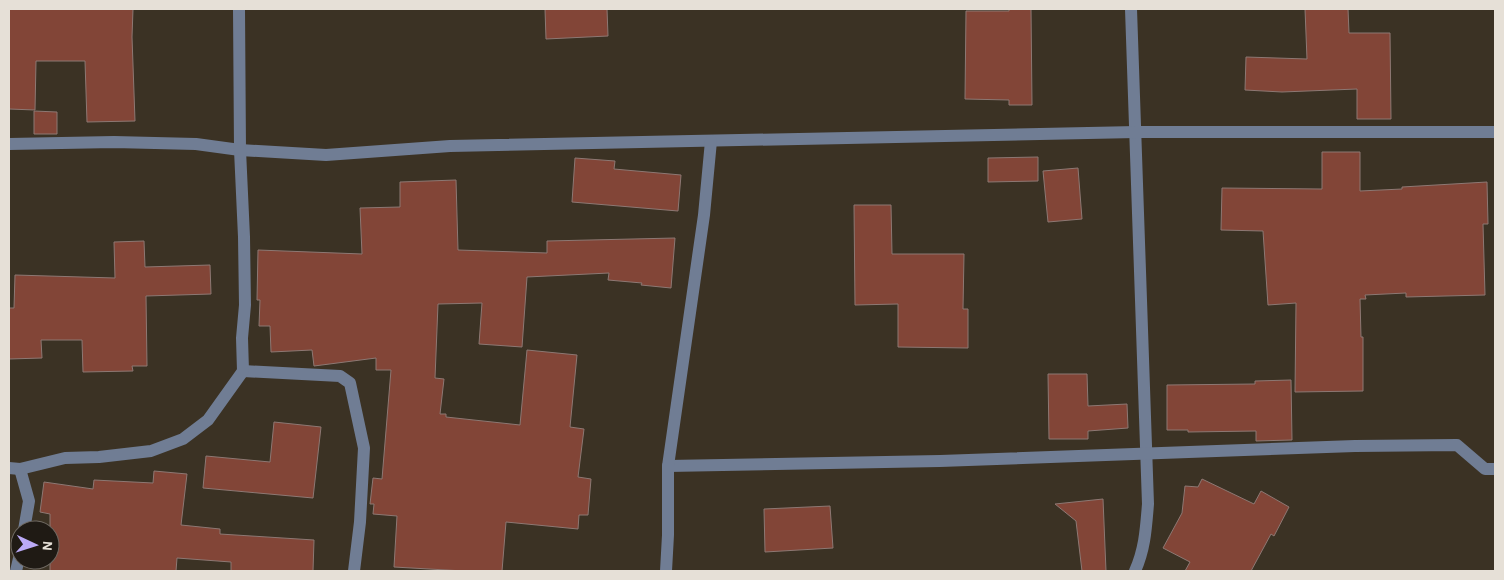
<svg xmlns="http://www.w3.org/2000/svg" width="1504" height="580" font-family="'Alegreya Sans',sans-serif">
	<style>
		.building { fill: #824537; stroke: #8d7873 }
		.lines { fill: none; stroke-linecap: round; stroke-linejoin: round }
		.minor { stroke: #707d94; stroke-width: 12 }
	</style>
	<rect width="100%" height="100%" fill="#3b3224"/>
	<!-- building -->
	<g class="building">
		<path d="M 9,9 L 133,9 L 132,37 L 135,121 L 87,122 L 85,61 L 36,61 L 35,110 L 9,109 Z"/>
		<path d="M 545,9 L 607,9 L 608,36 L 546,39 Z"/>
		<path d="M 1009,9 L 1031,9 L 1032,105 L 1009,105 L 1009,100 L 965,99 L 966,11 L 1009,11 Z"/>
		<path d="M 1305,9 L 1348,9 L 1349,33 L 1390,33 L 1391,119 L 1357,119 L 1357,89 L 1282,92 L 1245,90 L 1246,57 L 1307,59 Z"/>
		<path d="M 34,111 L 57,112 L 57,134 L 34,134 Z"/>
		<path d="M 1322,152 L 1360,152 L 1360,191 L 1402,189 L 1402,187 L 1487,182 L 1488,224 L 1483,224 L 1485,295 L 1406,297 L 1406,293 L 1365,295 L 1366,299 L 1360,299 L 1361,337 L 1363,337 L 1363,391 L 1295,392 L 1296,303 L 1268,305 L 1263,231 L 1221,230 L 1222,188 L 1322,189 Z"/>
		<path d="M 1038,157 L 1038,181 L 988,182 L 988,158 Z"/>
		<path d="M 575,158 L 615,161 L 614,169 L 681,175 L 678,211 L 572,202 Z"/>
		<path d="M 1078,168 L 1082,219 L 1048,222 L 1043,171 Z"/>
		<path d="M 456,180 L 458,250 L 547,253 L 547,241 L 675,238 L 671,288 L 641,285 L 642,283 L 608,280 L 609,273 L 527,277 L 522,347 L 479,344 L 482,303 L 438,304 L 435,378 L 444,379 L 440,414 L 446,414 L 446,417 L 520,425 L 527,350 L 577,355 L 570,427 L 584,429 L 578,477 L 591,479 L 588,515 L 579,515 L 578,529 L 506,522 L 502,571 L 464,571 L 394,567 L 397,516 L 373,514 L 374,504 L 370,504 L 373,478 L 382,479 L 391,370 L 376,370 L 376,358 L 314,366 L 312,350 L 271,352 L 270,326 L 259,326 L 260,300 L 257,300 L 258,250 L 362,254 L 360,208 L 400,207 L 400,182 Z"/>
		<path d="M 854,205 L 891,205 L 892,254 L 964,254 L 963,309 L 968,309 L 968,348 L 898,347 L 898,304 L 855,305 Z"/>
		<path d="M 144,241 L 145,267 L 210,265 L 211,294 L 146,296 L 147,366 L 132,366 L 133,371 L 83,372 L 82,340 L 41,340 L 42,358 L 9,359 L 9,308 L 14,308 L 15,275 L 115,278 L 114,242 Z"/>
		<path d="M 1048,374 L 1087,374 L 1088,406 L 1127,404 L 1128,428 L 1088,431 L 1088,439 L 1049,439 Z"/>
		<path d="M 1291,380 L 1292,440 L 1256,441 L 1256,431 L 1188,432 L 1188,430 L 1167,430 L 1167,385 L 1255,384 L 1255,381 Z"/>
		<path d="M 274,422 L 321,427 L 313,498 L 203,488 L 206,456 L 270,462 Z"/>
		<path d="M 154,471 L 187,474 L 181,525 L 220,529 L 220,534 L 314,540 L 313,571 L 231,571 L 231,562 L 177,558 L 176,571 L 50,571 L 50,514 L 40,512 L 44,482 L 93,489 L 94,480 L 153,483 Z"/>
		<path d="M 1202,479 L 1254,504 L 1261,491 L 1289,507 L 1274,536 L 1271,534 L 1251,571 L 1185,571 L 1190,562 L 1163,548 L 1182,513 L 1185,486 L 1198,487 Z"/>
		<path d="M 1103,499 L 1106,571 L 1082,571 L 1076,521 L 1055,504 Z"/>
		<path d="M 830,506 L 833,548 L 765,552 L 764,509 Z"/>
	</g>
	<g class="lines">
		<!-- minor -->
		<g class="minor">
			<path d="M 1131,9 L 1148,504 C 1146,528 1145,549 1135,571"/>
			<path d="M 9,144 L 114,142 L 196,144 L 240,150 L 326,155 L 450,146 L 1136,132 L 1495,132"/>
			<path d="M 243,371 L 340,376 L 350,383 L 364,448 L 360,522 L 354,571"/>
			<path d="M 668,466 L 940,461 L 1355,446 L 1457,445 L 1485,469 L 1495,469"/>
			<path d="M 9,468 L 20,469 L 65,458 L 99,457 L 151,451 L 183,439 L 208,420 L 243,371 L 242,338 L 245,305 L 244,237 L 240,150 L 239,9"/>
			<path d="M 20,469 L 29,501 L 24,530"/>
			<path d="M 16,571 L 20,554"/>
			<path d="M 666,571 L 668,535 L 668,466 L 704,215 L 711,141"/>
		</g>
	</g>
	<!-- border -->
	<rect width="1504" height="580" fill="none" stroke="#e6e0d7" stroke-width="20"/>
	<!-- north arrow -->
	<g transform="translate(35 545) rotate(94)"><circle r="24" fill="#1f1a14" stroke="#6f6962"/>
	<path d="M0-4L9 19L0 12L-9 19Z" fill="#bbaaf6"/>
	<text y="-8" font-size="14" font-weight="bold" text-anchor="middle" fill="#e6e0d7">N</text>
	</g>
</svg>
